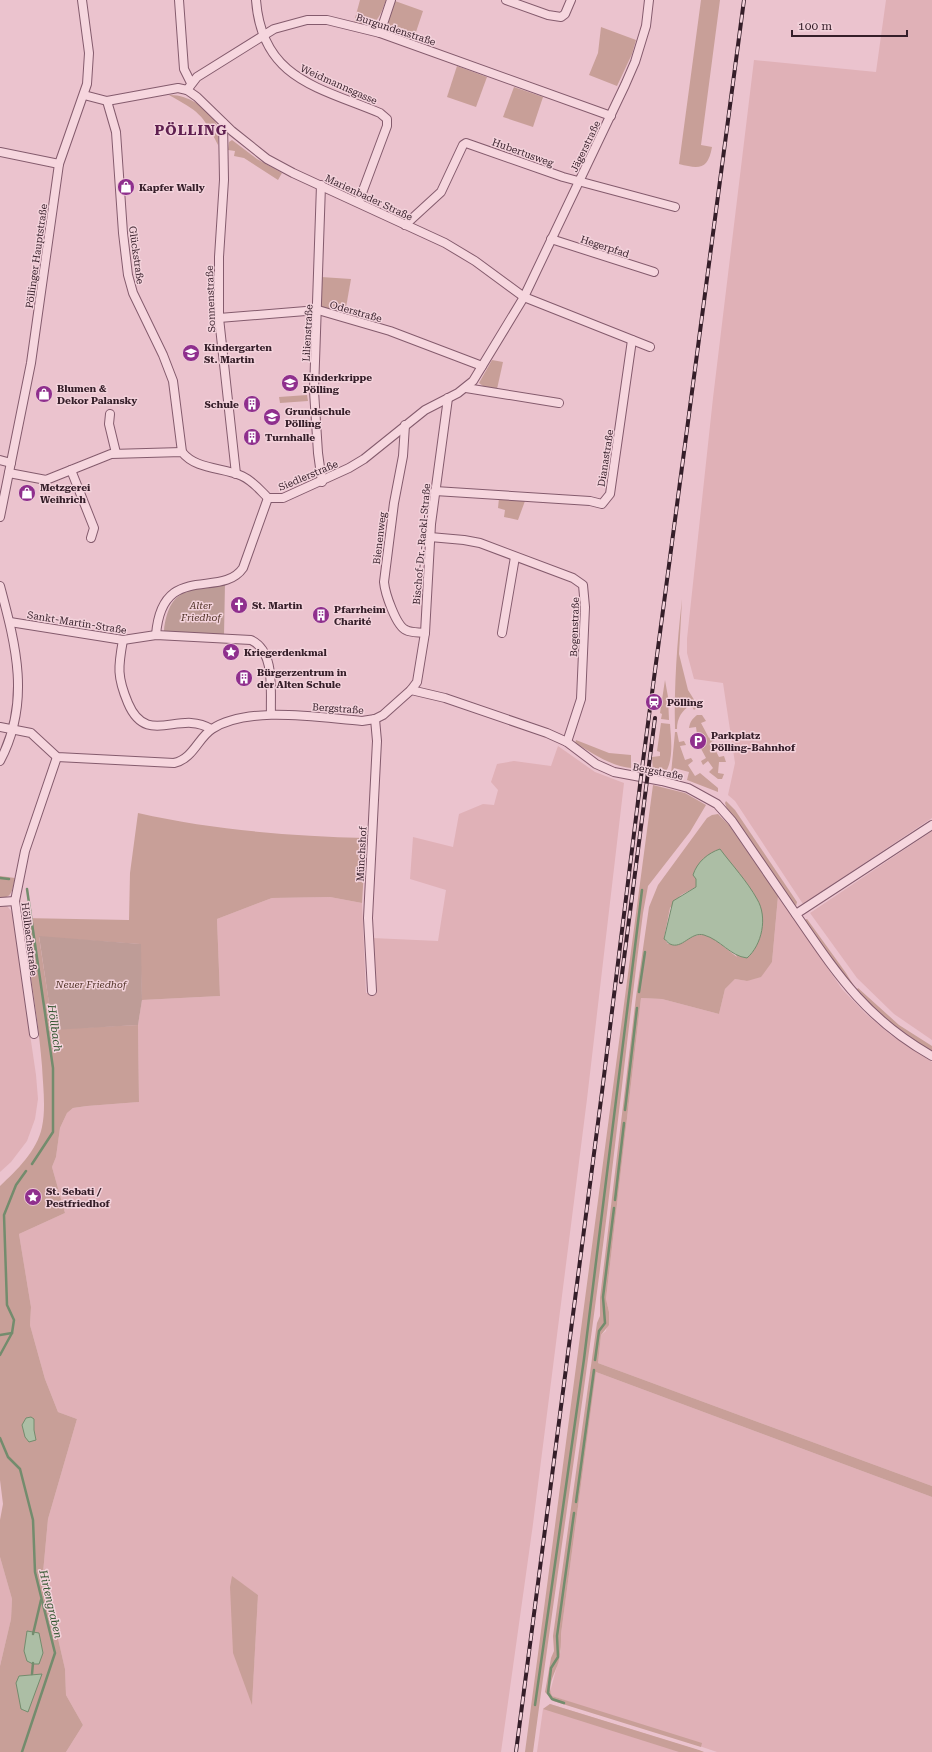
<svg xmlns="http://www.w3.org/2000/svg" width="932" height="1752" font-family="'Roboto Serif',serif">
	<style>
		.farmland { fill: #e0b1b7; fill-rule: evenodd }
		.green { fill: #c89f98; fill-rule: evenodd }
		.cemetery { fill: #be9c97 }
		.water { fill: #acbea5; stroke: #738c6d }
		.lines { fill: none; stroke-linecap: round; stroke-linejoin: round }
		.stream { stroke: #738c6d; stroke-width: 2.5 }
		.minor-casing { stroke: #845b6d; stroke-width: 10 }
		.minor { stroke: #f6d6de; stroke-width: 8 }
		.rail-casing { stroke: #351e29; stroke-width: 4 }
		.rail { stroke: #f3d2db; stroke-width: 2.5; stroke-dasharray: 8; stroke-linecap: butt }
		.labels { text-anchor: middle; stroke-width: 3; stroke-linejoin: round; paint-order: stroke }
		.street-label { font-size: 10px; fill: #351e29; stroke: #f3d2db }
		.poi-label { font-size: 10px; font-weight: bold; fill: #351e29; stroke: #f3d2db; text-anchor: start }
		.park-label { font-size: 10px; font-style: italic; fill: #503226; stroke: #f3d2db }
		.water-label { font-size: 11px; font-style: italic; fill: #30542e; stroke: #f3d2db }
		.district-label { font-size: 14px; font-weight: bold; letter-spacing: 1px; fill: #5f2050; stroke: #f3d2db }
	</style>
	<rect width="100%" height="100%" fill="#ebc3ce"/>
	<!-- farmland -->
	<g class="farmland">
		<path d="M 886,0 L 932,0 L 932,818 L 803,904 L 735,801 L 728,795 L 735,763 L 723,683 L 694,679 L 687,653 L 687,639 L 713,398 L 754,60 L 876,72 Z"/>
		<path d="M 558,746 L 595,772 L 624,783 L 587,1099 L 533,1524 L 501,1752 L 66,1752 L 83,1725 L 66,1695 L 65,1669 L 43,1573 L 48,1519 L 77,1419 L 58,1412 L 45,1379 L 30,1325 L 31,1307 L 19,1234 L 65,1213 L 52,1167 L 56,1157 L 60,1128 L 67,1113 L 73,1108 L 87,1106 L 139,1102 L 138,1025 L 142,1000 L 220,996 L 217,919 L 272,898 L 330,897 L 362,903 L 366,993 L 376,993 L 372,938 L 438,941 L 446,890 L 410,879 L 413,837 L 453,847 L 459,814 L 483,804 L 494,805 L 498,790 L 491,782 L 497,764 L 514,761 L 551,766 ZM 232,1577 L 258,1595 L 252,1703 Z"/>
		<path d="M 932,831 L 932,1040 L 894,1014 L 857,978 L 810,913 Z"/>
		<path d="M 778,896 L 842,989 L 866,1014 L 891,1035 L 932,1062 L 932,1486 L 598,1363 L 601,1335 L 606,1331 L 609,1312 L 606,1299 L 641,998 L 662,999 L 719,1014 L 725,989 L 735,979 L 747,981 L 772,962 Z"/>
		<path d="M 0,906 L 7,906 L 12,912 L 36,1075 L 38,1099 L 35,1119 L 27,1141 L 11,1162 L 0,1172 Z"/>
		<path d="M 596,1372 L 932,1497 L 932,1752 L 717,1752 L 552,1696 L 550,1692 L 561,1651 L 561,1634 Z"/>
		<path d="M 0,1557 L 12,1599 L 11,1619 L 0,1666 Z"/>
		<path d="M 550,1704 L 704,1752 L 537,1752 L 543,1709 Z"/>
	</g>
	<!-- green -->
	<g class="green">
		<path d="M 360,0 L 386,0 C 379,19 376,29 354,22 Z"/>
		<path d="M 701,0 L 720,0 L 701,145 L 712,147 C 708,170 699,169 679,164 Z"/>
		<path d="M 395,1 L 423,11 L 413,41 L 393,33 L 389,29 L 388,20 Z"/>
		<path d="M 601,27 L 636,40 L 632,54 L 617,86 L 589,75 L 598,53 Z"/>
		<path d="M 457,66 L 487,77 L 476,107 L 447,97 Z"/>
		<path d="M 514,87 L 543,97 L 533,127 L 503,117 Z"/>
		<path d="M 169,95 C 186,94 208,107 216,123 C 219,129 218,138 218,145 C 202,113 199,112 169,95 Z"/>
		<path d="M 232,140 L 257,159 L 282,173 L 278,180 L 244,158 L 234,156 L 235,151 L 228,150 L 229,142 Z"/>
		<path d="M 321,277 L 351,279 L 345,313 L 321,308 Z"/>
		<path d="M 492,360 L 503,362 L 497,389 L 483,386 L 479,383 Z"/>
		<path d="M 307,395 L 308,401 L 280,403 L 279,397 Z"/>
		<path d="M 499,498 L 525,501 L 518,520 L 504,517 L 505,510 L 498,508 Z"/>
		<path d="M 682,599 L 679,654 L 688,690 L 698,706 L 694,710 L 691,705 C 682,710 677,718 677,729 L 675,729 C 674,685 677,643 682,599 Z"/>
		<path d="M 665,680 L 668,697 L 669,720 L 661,719 L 662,714 L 660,713 Z"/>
		<path d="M 697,715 L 702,715 L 706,721 L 701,723 L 709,738 L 714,736 L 716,739 L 711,742 L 719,757 L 724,756 L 726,762 L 719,762 L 718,773 L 724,774 L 722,779 L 718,779 L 709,772 L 713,768 L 708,761 L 703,765 L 701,761 L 706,758 L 699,745 L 693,747 L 692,743 L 698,741 L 696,727 L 689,728 C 690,722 692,719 697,715 Z"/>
		<path d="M 661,723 L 670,724 C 671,739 674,760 665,773 L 653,771 L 652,757 L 660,756 L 660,752 L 657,751 Z"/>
		<path d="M 675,732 L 677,732 L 679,742 L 684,741 L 686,745 L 680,746 L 685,760 L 691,758 L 693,761 L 688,765 L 695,776 L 700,773 L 718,788 L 718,792 L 687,780 L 689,772 L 674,768 L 671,774 Z"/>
		<path d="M 576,740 L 609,753 L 631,755 L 631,768 C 612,767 591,752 575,743 Z"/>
		<path d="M 653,785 L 685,793 L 706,805 L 690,832 L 648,886 L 643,913 C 630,1013 619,1113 607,1213 C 585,1393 557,1572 533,1752 L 525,1752 Z"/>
		<path d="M 726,801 L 735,810 L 797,902 L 796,906 L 793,905 L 727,809 L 725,803 Z"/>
		<path d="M 138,813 C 213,830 289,836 366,838 L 362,903 L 330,897 L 272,898 L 217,919 L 220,996 L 142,1000 L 140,944 L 39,937 L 53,1029 L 138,1025 L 139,1102 L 87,1106 L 73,1108 L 67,1113 L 60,1128 L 56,1157 L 52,1167 L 65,1213 L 19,1234 L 31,1307 L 30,1325 L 45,1379 L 58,1412 L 77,1419 L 48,1519 L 43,1573 L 65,1669 L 66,1695 L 83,1725 L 66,1752 L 0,1752 L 0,1666 L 11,1619 L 12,1599 L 0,1557 L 0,1520 L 3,1504 L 0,1480 L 0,1186 C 17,1170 37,1151 42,1127 C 46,1108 43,1086 42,1066 C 38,1017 29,968 22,918 L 129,920 L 130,873 Z"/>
		<path d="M 718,814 L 729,825 L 778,896 L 772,962 L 761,977 L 747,981 L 735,979 L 725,989 L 719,1014 L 662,999 L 641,998 L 606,1299 L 609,1312 L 609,1325 L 601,1335 L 598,1363 L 932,1486 L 932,1497 L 596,1372 L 561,1634 C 561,1643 561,1651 559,1660 C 557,1670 546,1685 552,1696 L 702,1743 L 701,1747 L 553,1701 L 545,1692 L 551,1658 L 554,1651 L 553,1636 L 597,1323 L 600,1316 L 600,1298 L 636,997 L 649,907 L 658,885 L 707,818 L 712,815 ZM 696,879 L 737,957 L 714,939 L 703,934 L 690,937 L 682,943 L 668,944 L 664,938 L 670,908 L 681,895 L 696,887 Z"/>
		<path d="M 0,876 L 15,878 C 12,890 13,897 0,899 Z"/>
		<path d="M 807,919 L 846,973 L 854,986 L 852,987 L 804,920 Z"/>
		<path d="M 858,988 L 899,1025 L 932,1046 L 932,1054 L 894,1028 L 855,992 Z"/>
		<path d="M 232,1576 L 258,1595 L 252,1705 L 233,1653 L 230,1587 Z"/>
		<path d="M 550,1704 L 699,1750 L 704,1752 L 679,1752 L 543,1709 Z"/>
	</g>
	<!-- cemetery -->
	<g class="cemetery">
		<path d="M 225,583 L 224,636 L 164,631 C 169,588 188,590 225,583 Z"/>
		<path d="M 39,936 L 141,944 L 142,1000 L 138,1025 L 53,1030 Z"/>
	</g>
	<!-- water -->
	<g class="water">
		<path d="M 720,849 C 732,865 747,881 757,899 C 768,917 762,945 747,958 C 730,956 721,940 704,935 C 691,931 682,950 670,944 C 667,943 667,940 664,939 L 673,901 L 696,887 L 696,879 L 693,875 C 697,862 708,853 720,849 Z"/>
		<path d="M 31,1417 L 34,1419 L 34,1430 L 36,1440 L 29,1442 L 25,1437 L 22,1425 L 26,1418 Z"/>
		<path d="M 27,1631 L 39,1633 L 43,1653 L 39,1664 L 33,1664 L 27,1661 L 24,1651 Z"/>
		<path d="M 42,1674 L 28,1712 L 21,1709 L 16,1683 L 19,1676 Z"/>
	</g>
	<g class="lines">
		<!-- stream -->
		<g class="stream">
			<path d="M 0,878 L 9,879"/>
			<path d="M 27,889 L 53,1068 L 53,1132 L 32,1164"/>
			<path d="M 639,992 L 645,952"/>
			<path d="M 625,1110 L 637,1008"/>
			<path d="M 615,1200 L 624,1123"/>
			<path d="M 0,1335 L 12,1333"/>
			<path d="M 0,1355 L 12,1333 L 14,1320 L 7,1305 L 4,1215 L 16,1185 L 26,1171"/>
			<path d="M 595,1360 L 599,1331 L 605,1323 L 603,1297 L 614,1208"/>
			<path d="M 0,1438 L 8,1457 L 20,1469 L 33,1520 L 35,1572 L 55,1653 L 22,1752"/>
			<path d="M 576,1502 L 594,1370"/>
			<path d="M 33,1634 L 41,1600"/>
			<path d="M 32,1674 L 33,1663"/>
			<path d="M 564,1703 L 552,1699 L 548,1693 L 551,1668 L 558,1657 L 557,1636 L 574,1513"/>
			<path d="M 535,1705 L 584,1359 L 642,890"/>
		</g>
		<!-- minor casing -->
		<g class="minor-casing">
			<g id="minor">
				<path d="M 179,0 L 184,69 L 191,83"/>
				<path d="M 256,0 C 262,79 318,87 380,113 L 387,119 L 387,126 L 359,201"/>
				<path d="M 506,0 L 548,15 L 561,17 L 565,14 L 571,0"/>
				<path d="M 380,33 L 391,0"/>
				<path d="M 187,90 L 197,77 L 274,29 L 307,20 L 327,20 L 380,33 L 611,116"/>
				<path d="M 84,95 L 107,101 L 178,88 L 187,90 L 197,97 L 232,131 L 267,159 L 293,173 L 445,243 L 475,261 L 524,297 L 650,347"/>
				<path d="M 107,101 L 116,132 L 123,233 L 128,275 L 133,293 L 163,355 L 173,381 L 182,452"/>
				<path d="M 223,123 L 224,180 L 219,257 L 219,318 L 236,474"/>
				<path d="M 0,152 L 59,164"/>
				<path d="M 321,185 L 314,391 L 318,453 L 322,482"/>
				<path d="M 405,225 L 441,192 L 463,145 L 466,143 L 563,177 L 675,207"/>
				<path d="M 551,239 L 654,272"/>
				<path d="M 219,318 L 318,310 L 390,331 L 482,366"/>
				<path d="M 466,388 L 559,403"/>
				<path d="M 110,414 L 109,424 L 116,453"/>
				<path d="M 405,425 L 403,456 L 394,503 L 384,582 C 385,593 396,626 406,630 C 411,633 419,632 425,633"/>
				<path d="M 0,460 L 11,463"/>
				<path d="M 71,470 L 94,528 L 91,538"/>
				<path d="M 9,473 L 46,480 L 111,454 L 182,452 C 196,470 223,467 242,476 C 253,481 260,490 268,498 L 283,498 L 349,468 L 364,459 L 425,410 L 458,393 L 473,381 L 524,297 L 625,85 L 635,62 L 646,26 L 649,0"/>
				<path d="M 435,491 L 590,501 L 602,504 L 610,494 L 632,340"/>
				<path d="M 0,517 L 31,363 L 59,164 L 87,84 L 89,53 L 82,0"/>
				<path d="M 430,537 L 464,540 L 480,543 L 573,578 L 583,585 L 585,607 L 581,699 L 567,742"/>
				<path d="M 0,586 C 16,646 31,702 0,761"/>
				<path d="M 10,622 L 123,640 L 156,635 L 251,640 C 276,652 270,691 271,714"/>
				<path d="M 502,633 L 515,557"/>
				<path d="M 156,635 C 162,560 221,600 243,568 L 268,498"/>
				<path d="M 123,640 C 118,667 117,677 128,703 C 147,748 179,709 211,729"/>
				<path d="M 411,690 L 445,698 L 547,733 L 567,742 L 596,764 L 614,772 L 662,781 L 688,788 L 717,804 L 732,821 C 753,852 774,882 795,913 C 837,974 865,1018 932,1056"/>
				<path d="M 0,727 L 31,733 L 57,757 L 174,763 C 193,759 198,738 212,729 C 248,705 321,718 362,721 L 375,719 L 383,715 L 411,690 L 417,682 L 425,633 L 431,524 L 448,398"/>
				<path d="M 0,902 L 15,901"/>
				<path d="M 796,914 L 932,825"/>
				<path d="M 372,991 L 368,918 L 377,741 L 375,719"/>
				<path d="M 34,1034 L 15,901 L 25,851 L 57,757"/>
			</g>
		</g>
		<!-- minor -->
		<use href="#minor" class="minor"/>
		<!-- rail casing -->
		<g class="rail-casing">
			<g id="rail">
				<path d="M 621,982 L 655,718"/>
				<path d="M 516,1752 L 602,1092 L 643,761 L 744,0"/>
			</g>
		</g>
		<!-- rail -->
		<use href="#rail" class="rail"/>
	</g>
	<!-- icons -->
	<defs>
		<g id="shop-disc" transform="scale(0.9)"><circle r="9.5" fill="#8f2f8d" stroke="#f3d2db"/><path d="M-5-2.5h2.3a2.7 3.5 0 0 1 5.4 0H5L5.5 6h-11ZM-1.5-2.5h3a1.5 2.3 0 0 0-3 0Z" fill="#fff"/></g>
		<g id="school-disc" transform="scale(0.9)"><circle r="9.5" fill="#8f2f8d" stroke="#f3d2db"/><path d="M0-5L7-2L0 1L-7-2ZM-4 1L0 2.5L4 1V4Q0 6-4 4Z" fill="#fff"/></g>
		<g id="building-disc" transform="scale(0.9)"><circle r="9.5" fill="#8f2f8d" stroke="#f3d2db"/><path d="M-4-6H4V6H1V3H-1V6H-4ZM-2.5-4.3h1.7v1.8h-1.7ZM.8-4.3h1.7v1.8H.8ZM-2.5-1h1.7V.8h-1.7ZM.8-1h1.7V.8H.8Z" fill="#fff"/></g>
		<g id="church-disc" transform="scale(0.9)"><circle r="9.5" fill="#8f2f8d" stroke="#f3d2db"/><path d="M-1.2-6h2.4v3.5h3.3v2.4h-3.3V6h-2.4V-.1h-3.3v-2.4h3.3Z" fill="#fff"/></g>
		<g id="sight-disc" transform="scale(0.9)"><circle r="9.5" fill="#8f2f8d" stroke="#f3d2db"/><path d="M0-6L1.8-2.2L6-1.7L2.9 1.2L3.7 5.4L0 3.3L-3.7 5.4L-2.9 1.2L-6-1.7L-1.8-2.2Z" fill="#fff"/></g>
		<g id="station-disc" transform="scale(0.9)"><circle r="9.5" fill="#8f2f8d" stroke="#f3d2db"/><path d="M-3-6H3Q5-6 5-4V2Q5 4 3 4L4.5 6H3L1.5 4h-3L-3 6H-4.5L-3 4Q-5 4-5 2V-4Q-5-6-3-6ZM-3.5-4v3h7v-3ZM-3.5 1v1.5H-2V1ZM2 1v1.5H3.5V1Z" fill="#fff"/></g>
		<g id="parking-disc" transform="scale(0.9)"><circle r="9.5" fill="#8f2f8d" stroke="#f3d2db"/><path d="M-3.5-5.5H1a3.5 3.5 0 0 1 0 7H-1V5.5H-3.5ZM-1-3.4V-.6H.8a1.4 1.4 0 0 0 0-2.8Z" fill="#fff"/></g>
	</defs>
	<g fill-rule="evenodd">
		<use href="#shop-disc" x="126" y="187"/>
		<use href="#school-disc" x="191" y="353"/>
		<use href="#school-disc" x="290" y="383"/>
		<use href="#shop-disc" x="44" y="394"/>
		<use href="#building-disc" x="252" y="404"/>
		<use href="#school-disc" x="272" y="417"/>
		<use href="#building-disc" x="252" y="437"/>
		<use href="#shop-disc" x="27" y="493"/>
		<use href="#church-disc" x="239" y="605"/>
		<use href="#building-disc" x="321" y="615"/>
		<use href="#sight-disc" x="231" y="652"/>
		<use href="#building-disc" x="244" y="678"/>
		<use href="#station-disc" x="654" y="702"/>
		<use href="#parking-disc" x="698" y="741"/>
		<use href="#sight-disc" x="33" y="1197"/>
	</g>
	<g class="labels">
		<!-- street labels -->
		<g class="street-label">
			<text transform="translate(396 29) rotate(18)" y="4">Burgundenstraße</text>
			<text transform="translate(339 84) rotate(24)" y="4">Weidmannsgasse</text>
			<text transform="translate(585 146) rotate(-64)" y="4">Jägerstraße</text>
			<text transform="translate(523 152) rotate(20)" y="4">Hubertusweg</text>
			<text transform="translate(369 197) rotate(25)" y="4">Marienbader Straße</text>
			<text transform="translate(605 246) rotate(18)" y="4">Hegerpfad</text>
			<text transform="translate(137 255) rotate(82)" y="4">Glückstraße</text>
			<text transform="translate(36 256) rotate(-82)" y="4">Pöllinger Hauptstraße</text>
			<text transform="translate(210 299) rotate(-92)" y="4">Sonnenstraße</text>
			<text transform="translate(356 311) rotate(16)" y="4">Oderstraße</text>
			<text transform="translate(307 333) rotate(-87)" y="4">Lilienstraße</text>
			<text transform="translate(605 458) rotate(-81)" y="4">Dianastraße</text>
			<text transform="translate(308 475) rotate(-23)" y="4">Siedlerstraße</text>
			<text transform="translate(379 538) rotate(-83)" y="4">Bienenweg</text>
			<text transform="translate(421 544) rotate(-85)" y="4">Bischof-Dr.-Rackl-Straße</text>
			<text transform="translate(77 622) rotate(9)" y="4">Sankt-Martin-Straße</text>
			<text transform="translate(574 627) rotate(-88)" y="4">Bogenstraße</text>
			<text transform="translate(338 708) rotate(4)" y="4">Bergstraße</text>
			<text transform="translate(658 771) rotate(11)" y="4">Bergstraße</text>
			<text transform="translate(361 854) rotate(-87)" y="4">Münchshof</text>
			<text transform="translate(30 939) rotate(83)" y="4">Höllbachstraße</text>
		</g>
		<!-- poi labels -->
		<g class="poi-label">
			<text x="139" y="191">Kapfer Wally</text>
			<text x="204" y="351">Kindergarten<tspan x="204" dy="12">St. Martin</tspan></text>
			<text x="303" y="381">Kinderkrippe<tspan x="303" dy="12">Pölling</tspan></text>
			<text x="57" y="392">Blumen &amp;<tspan x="57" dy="12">Dekor Palansky</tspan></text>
			<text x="239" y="408" text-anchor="end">Schule</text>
			<text x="285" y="415">Grundschule<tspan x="285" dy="12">Pölling</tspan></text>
			<text x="265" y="441">Turnhalle</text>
			<text x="40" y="491">Metzgerei<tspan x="40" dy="12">Weihrich</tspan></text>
			<text x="252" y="609">St. Martin</text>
			<text x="334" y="613">Pfarrheim<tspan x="334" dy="12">Charité</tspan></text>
			<text x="244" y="656">Kriegerdenkmal</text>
			<text x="257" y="676">Bürgerzentrum in<tspan x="257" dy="12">der Alten Schule</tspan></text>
			<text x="667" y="706">Pölling</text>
			<text x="711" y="739">Parkplatz<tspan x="711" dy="12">Pölling-Bahnhof</tspan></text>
			<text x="46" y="1195">St. Sebati /<tspan x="46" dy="12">Pestfriedhof</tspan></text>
		</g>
		<!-- park labels -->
		<g class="park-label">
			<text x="201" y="609">Alter<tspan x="201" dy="12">Friedhof</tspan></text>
			<text x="91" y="988">Neuer Friedhof</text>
		</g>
		<!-- water labels -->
		<g class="water-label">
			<text transform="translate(55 1028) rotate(82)" y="4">Höllbach</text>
			<text transform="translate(51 1604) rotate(77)" y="4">Hirtengraben</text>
		</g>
		<!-- district labels -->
		<g class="district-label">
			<text x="191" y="135">PÖLLING</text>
		</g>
	</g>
	<!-- scale -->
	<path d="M792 30v6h115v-6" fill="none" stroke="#351e29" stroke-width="2"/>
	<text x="798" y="30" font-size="12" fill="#351e29" stroke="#f3d2db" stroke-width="3" paint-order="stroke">100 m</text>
</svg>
